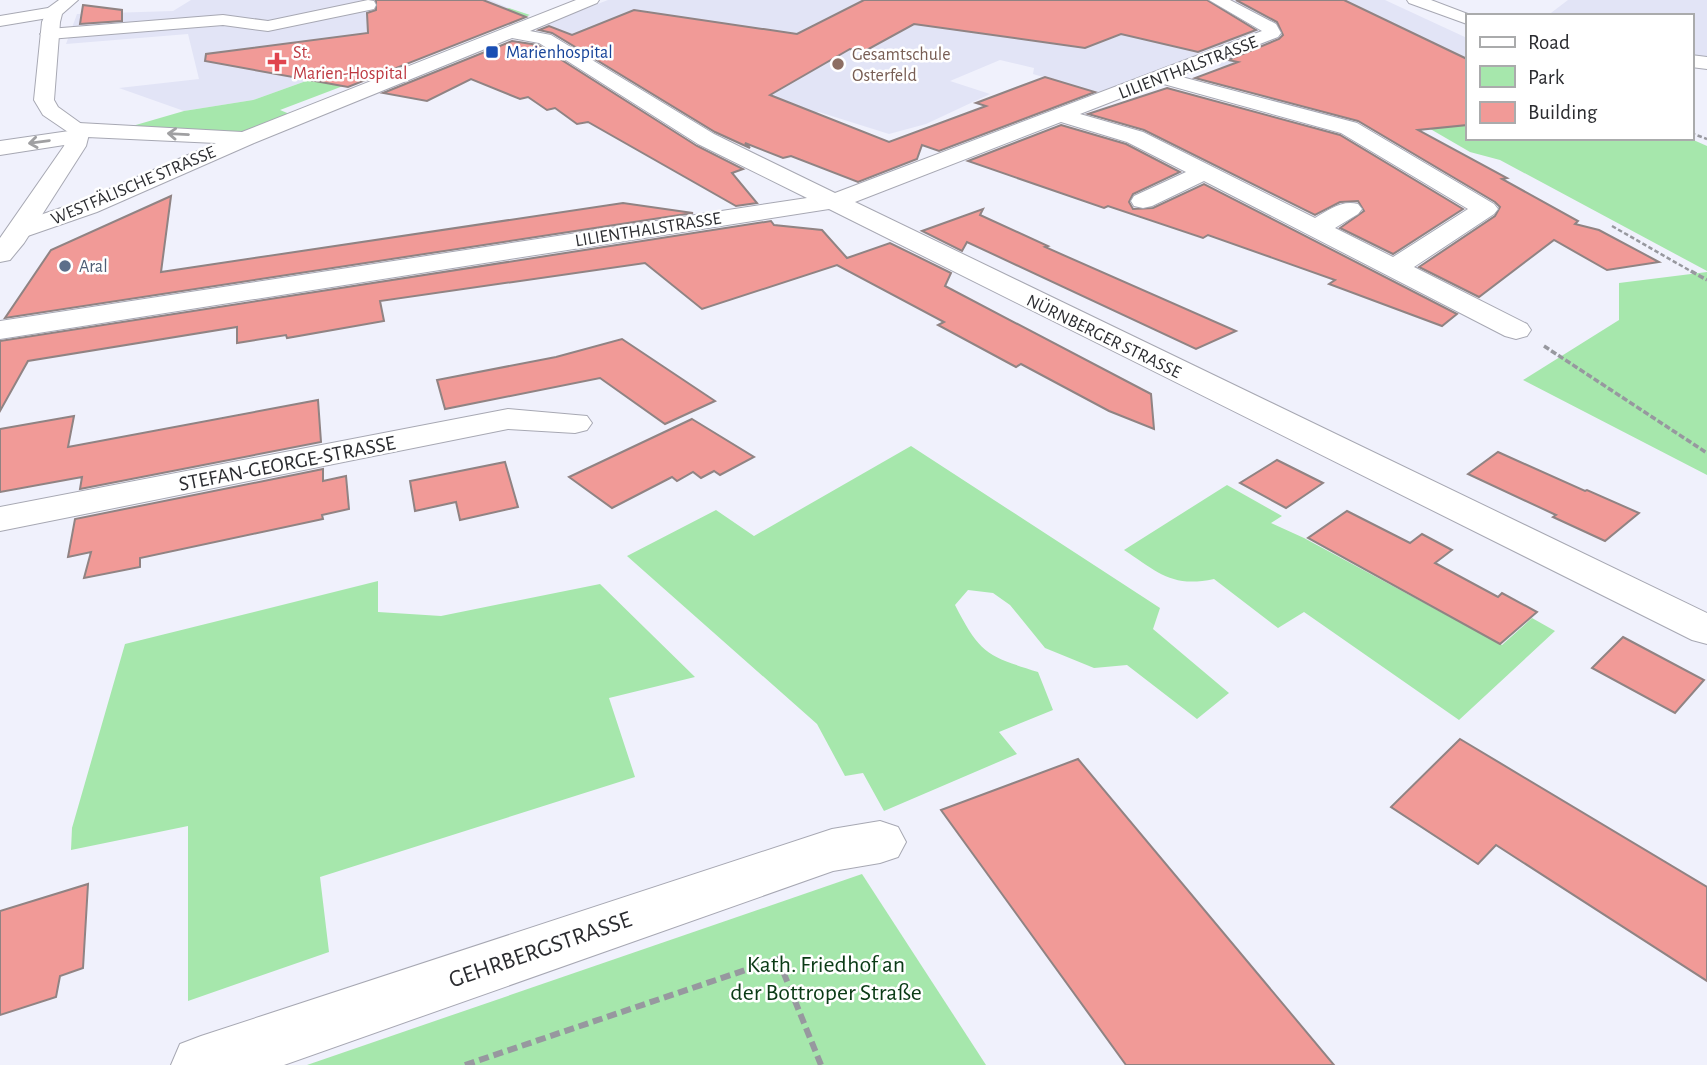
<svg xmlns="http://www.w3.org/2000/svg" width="1707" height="1065" font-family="'Alegreya Sans',sans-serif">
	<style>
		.built { fill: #e2e4f6 }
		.green { fill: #a6e7ac }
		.building { fill: #f19a97; stroke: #908383; stroke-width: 2 }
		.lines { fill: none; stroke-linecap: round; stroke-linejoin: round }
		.minor-casing { stroke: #a7a8b3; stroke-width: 2 }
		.major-casing { stroke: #a7a8b3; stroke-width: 2 }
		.path-far2 { stroke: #97989f; stroke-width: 2.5; stroke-dasharray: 4.5 2.5; stroke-linecap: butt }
		.path-far1 { stroke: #97989f; stroke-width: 3.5; stroke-dasharray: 6 2.5; stroke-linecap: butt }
		.path { stroke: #97989f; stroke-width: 6; stroke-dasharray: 10 5; stroke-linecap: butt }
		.minor { fill: #fff; fill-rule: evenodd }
		.major { fill: #fff; fill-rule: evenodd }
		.oneway { stroke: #a0a0a2 }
		.transit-dot { fill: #1a4fb4; stroke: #fff; stroke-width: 2.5 }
		.health-dot { fill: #e0444e; stroke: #fff; stroke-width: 2.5 }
		.education-dot { fill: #8d6e63; stroke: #fff; stroke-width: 2.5 }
		.service-dot { fill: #5c6f8a; stroke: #fff; stroke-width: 2.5 }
		.labels { text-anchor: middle; stroke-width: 5; stroke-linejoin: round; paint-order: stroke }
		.far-health-label { font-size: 18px; fill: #be3a42; stroke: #fff; text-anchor: start }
		.far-transit-label { font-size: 18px; fill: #164399; stroke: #fff; text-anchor: start }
		.far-education-label { font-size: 18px; fill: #785e54; stroke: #fff; text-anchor: start }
		.far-street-label { font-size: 18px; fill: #2b2c30; stroke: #fff }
		.far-service-label { font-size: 18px; fill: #4e5e75; stroke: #fff; text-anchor: start }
		.street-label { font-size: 21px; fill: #2b2c30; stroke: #fff }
		.near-street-label { font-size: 24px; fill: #2b2c30; stroke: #fff }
		.near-park-label { font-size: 24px; fill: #0a3a15; stroke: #fff }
	</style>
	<rect width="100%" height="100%" fill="#f0f1fc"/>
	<!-- built -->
	<g class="built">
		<path d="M 191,0 L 490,0 L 509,8 L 253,100 L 184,111 L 119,88 L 199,79 L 188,34 L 66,44 L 77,14 L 173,11 Z"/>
		<path d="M 608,0 L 1385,0 L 1467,38 L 1467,120 L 1420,123 L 1378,108 L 1345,123 L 1255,99 L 1274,91 L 1252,73 L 1218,66 L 1251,35 L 1098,93 L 1033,74 L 1034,68 L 1000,60 L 950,81 L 990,94 L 926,124 L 889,134 L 819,112 L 804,115 L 582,50 L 542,25 Z"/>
		<path d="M 1568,0 L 1707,0 L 1707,57 L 1691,55 L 1691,16 L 1547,16 Z"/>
	</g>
	<!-- green -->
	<g class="green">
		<path d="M 509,8 L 530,15 L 280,110 L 292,115 L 240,136 L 122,129 L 184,111 L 253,100 Z"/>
		<path d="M 1467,120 L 1467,138 L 1689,138 L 1707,146 L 1707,271 L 1500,160 L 1470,152 L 1420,123 Z"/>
		<path d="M 1707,272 L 1707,475 L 1523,380 L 1619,320 L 1619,283 Z"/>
		<path d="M 911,446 L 1160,608 L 1153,629 L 1229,693 L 1197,719 L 1127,665 L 1094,668 L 1045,648 L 1010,605 L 993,593 L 968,590 L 955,605 C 980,654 987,656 1038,672 L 1053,710 L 999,732 L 1017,754 L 884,811 L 863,773 L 845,776 L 817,724 L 627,556 L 716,510 L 754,536 Z"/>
		<path d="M 1227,485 L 1282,516 L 1271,523 L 1304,538 L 1502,645 L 1532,618 L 1555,631 L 1459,720 L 1304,612 L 1278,628 L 1214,579 C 1171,588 1158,572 1124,550 Z"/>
		<path d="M 378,581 L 378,612 L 441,616 L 600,584 L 695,677 L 609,698 L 635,777 L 320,877 L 329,952 L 188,1001 L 188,826 L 71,850 L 72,828 L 125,644 Z"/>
		<path d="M 862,874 L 986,1065 L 307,1065 Z"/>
	</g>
	<!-- building -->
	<g class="building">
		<path d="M 376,0 L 483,0 L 526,17 L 348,87 L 205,61 L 206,54 L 368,33 L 367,13 L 376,10 Z"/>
		<path d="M 864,0 L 1207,0 L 1256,30 L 1198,52 L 1121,34 L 1085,48 L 914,24 L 865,51 L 850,49 L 770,95 L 889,142 L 986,106 L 976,103 L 1045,77 L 1095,92 L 939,151 L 922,145 L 917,159 L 858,182 L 791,156 L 783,158 L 745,143 L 750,148 L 715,132 L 552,33 L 539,30 L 549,26 L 572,35 L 634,10 L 797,34 Z"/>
		<path d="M 1236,0 L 1344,0 L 1467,59 L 1467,125 L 1418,130 L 1507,178 L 1502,179 L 1578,221 L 1575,224 L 1599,230 L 1659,262 L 1607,270 L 1554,240 L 1479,297 L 1419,267 L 1495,216 L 1500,207 L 1495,202 L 1358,121 L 1195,78 L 1238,62 L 1228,60 L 1279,39 L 1283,35 L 1277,22 Z"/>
		<path d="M 83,5 L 122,10 L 122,21 L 80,24 Z"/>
		<path d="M 512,41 L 538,45 L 697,146 L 743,169 L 732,173 L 757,203 L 736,206 L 588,122 L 577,124 L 555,108 L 547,110 L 528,97 L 520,99 L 471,79 L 427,101 L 383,93 Z"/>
		<path d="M 1167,88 L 1340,135 L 1463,209 L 1393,254 L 1340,228 L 1364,211 L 1358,201 L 1340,202 L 1315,215 L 1144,130 L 1088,114 Z"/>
		<path d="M 1061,125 L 1126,144 L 1180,172 L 1133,194 L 1129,202 L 1133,209 L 1153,208 L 1204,184 L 1457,314 L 1442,326 L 1329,284 L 1335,280 L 1208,235 L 1203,238 L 1108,206 L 1104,208 L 968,161 Z"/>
		<path d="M 171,196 L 161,272 L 623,203 L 693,213 L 5,318 L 51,250 Z"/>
		<path d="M 983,209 L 980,215 L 1048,246 L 1045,247 L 1236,331 L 1196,349 L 967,242 L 962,251 L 922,231 Z"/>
		<path d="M 771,221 L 774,225 L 822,230 L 847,258 L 890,243 L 951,273 L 945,286 L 1151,394 L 1154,429 L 1109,411 L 1021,364 L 1016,367 L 938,325 L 944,322 L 837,265 L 702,309 L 645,263 L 380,301 L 384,321 L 287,338 L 286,335 L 237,343 L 237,327 L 28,361 L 0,411 L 0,341 Z"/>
		<path d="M 622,339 L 715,401 L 665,424 L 600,378 L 445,409 L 437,380 L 556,357 Z"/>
		<path d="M 318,400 L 321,442 L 80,489 L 82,477 L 0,492 L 0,429 L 74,416 L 68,447 Z"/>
		<path d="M 692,419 L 754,457 L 720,475 L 714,471 L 701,478 L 693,472 L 677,481 L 672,477 L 612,508 L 569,477 Z"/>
		<path d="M 1498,452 L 1585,491 L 1587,490 L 1639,513 L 1605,541 L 1553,517 L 1556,515 L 1468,474 Z"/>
		<path d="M 1277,460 L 1323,483 L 1286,508 L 1240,483 Z"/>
		<path d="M 505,462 L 518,507 L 460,520 L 456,502 L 415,511 L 410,481 Z"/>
		<path d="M 323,469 L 323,481 L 346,476 L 349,509 L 322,515 L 323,519 L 140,558 L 140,567 L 84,578 L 91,552 L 68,557 L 75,519 Z"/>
		<path d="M 1347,511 L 1410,543 L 1422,534 L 1452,550 L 1435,563 L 1498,597 L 1502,593 L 1537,612 L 1500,644 L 1308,538 Z"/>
		<path d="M 1623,637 L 1704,680 L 1675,713 L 1592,668 Z"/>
		<path d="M 1460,739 L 1707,887 L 1707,981 L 1496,845 L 1478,864 L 1391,807 Z"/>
		<path d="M 1078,759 L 1334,1065 L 1126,1065 L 941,810 Z"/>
		<path d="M 88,884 L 83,968 L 60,976 L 56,997 L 0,1015 L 0,911 Z"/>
	</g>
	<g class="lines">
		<!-- minor casing -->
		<g class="minor-casing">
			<g id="minor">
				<path d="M 368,0 L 374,1 L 376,5 L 374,9 L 268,31 L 223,25 L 49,39 L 40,34 L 49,29 L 223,15 L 268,21 Z"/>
				<path d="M 576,0 L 599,0 L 597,3 L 530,31 L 551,35 L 714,134 L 835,193 L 1262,31 L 1209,0 L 1230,0 L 1276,24 L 1281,33 L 1278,37 L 1178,76 L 1357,123 L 1494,204 L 1498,209 L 1494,214 L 1414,267 L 1527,324 L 1531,330 L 1527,336 L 1516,339 L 1505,336 L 1204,181 L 1152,206 L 1143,208 L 1134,206 L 1131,201 L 1134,196 L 1186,172 L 1127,142 L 1061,122 L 855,202 L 1707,613 L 1707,644 L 1692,640 L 829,209 L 0,339 L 0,321 L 807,198 L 698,144 L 539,43 L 512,38 L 254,143 L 97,212 L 19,239 L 10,237 L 6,231 L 10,225 L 79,202 L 216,143 L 87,137 L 77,143 L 0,155 L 0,141 L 69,131 L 71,125 L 79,123 L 242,132 ZM 1160,83 L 1341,133 L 1468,209 L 1393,257 L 1335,228 L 1358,214 L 1362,209 L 1358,204 C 1341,200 1329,210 1315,218 L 1143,132 L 1080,114 Z"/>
				<path d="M 1407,0 L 1431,0 L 1473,16 L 1467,16 L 1467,24 L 1409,3 Z"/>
				<path d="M 54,7 L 62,12 L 60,16 L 0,26 L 0,16 Z"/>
				<path d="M 1691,55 L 1707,57 L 1707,69 L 1691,67 Z"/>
				<path d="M 508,409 L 587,416 L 592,423 L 587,430 L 575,433 L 508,429 L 0,531 L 0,507 Z"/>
				<path d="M 880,821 L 898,827 L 906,842 L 898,857 L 880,863 L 833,871 L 284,1065 L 171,1065 L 180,1044 L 201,1036 L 832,829 Z"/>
			</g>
		</g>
		<!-- major casing -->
		<g class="major-casing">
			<path id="major" d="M 59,0 L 78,0 L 62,14 L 60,22 L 54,100 L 58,107 L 90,130 L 86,146 L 24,243 L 10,260 L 0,262 L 0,238 L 64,146 L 68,132 L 43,115 L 34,100 L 42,22 L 48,8 Z"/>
		</g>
		<!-- path-far2 -->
		<g class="path-far2">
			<path d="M 1691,133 L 1707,139"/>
			<path d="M 1612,226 L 1694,273"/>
		</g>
		<!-- path-far1 -->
		<g class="path-far1">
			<path d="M 1691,271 L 1707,280"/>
			<path d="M 1544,346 L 1707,453"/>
		</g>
		<!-- path -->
		<path class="path" d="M 465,1065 L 778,959 L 821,1065"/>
		<!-- minor -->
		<use href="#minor" class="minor"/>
		<!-- major -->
		<use href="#major" class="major"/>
	</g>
	<!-- one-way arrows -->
	<defs><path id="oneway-shaft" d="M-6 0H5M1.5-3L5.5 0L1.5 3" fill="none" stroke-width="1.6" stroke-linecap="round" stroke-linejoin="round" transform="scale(1.75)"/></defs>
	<g class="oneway">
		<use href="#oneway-shaft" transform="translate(178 134) rotate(-177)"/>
		<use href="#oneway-shaft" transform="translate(39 142) rotate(172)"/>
	</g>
	<!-- markers -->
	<rect class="transit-dot" x="485" y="45" width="14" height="14" rx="3.5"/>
	<path class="health-dot" d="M273.5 51.5h7v7h7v7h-7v7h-7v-7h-7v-7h7z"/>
	<circle class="education-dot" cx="838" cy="64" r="7"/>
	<circle class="service-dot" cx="65" cy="266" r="7"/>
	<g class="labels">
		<!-- far-health labels -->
		<g class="far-health-label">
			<text x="293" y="58">St.<tspan x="293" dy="21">Marien-Hospital</tspan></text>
		</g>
		<!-- far-transit labels -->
		<g class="far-transit-label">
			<text x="506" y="58">Marienhospital</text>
		</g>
		<!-- far-education labels -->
		<g class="far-education-label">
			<text x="852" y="60">Gesamtschule<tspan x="852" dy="21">Osterfeld</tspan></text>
		</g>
		<!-- far-street labels -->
		<g class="far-street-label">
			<text transform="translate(1188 67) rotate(-21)" y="6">LILIENTHALSTRASSE</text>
			<text transform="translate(133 185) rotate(-23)" y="6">WESTFÄLISCHE STRASSE</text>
			<text transform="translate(648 229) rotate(-9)" y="6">LILIENTHALSTRASSE</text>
			<text transform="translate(1104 336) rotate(26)" y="6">NÜRNBERGER STRASSE</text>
		</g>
		<!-- far-service labels -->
		<g class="far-service-label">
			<text x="79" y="272">Aral</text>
		</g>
		<!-- street labels -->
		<g class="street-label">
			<text transform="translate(287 463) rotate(-11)" y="7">STEFAN-GEORGE-STRASSE</text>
		</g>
		<!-- near-street labels -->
		<g class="near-street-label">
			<text transform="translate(540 949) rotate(-19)" y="8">GEHRBERGSTRASSE</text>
		</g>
		<!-- near-park labels -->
		<g class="near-park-label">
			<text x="826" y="972">Kath. Friedhof an<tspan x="826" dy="28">der Bottroper Straße</tspan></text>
		</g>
	</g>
	<!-- legend -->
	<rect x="1466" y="14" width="228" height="126" fill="#ffffff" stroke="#aaabac" stroke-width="2"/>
	<rect x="1480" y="37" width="35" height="10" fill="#ffffff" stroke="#aaabac" stroke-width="2"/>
	<text x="1528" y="49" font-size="21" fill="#2b2c30">Road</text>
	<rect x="1480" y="66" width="35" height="21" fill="#a6e7ac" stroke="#aaabac" stroke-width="2"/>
	<text x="1528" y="84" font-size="21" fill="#2b2c30">Park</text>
	<rect x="1480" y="102" width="35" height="21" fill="#f19a97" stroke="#aaabac" stroke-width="2"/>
	<text x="1528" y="119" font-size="21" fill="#2b2c30">Building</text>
</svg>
